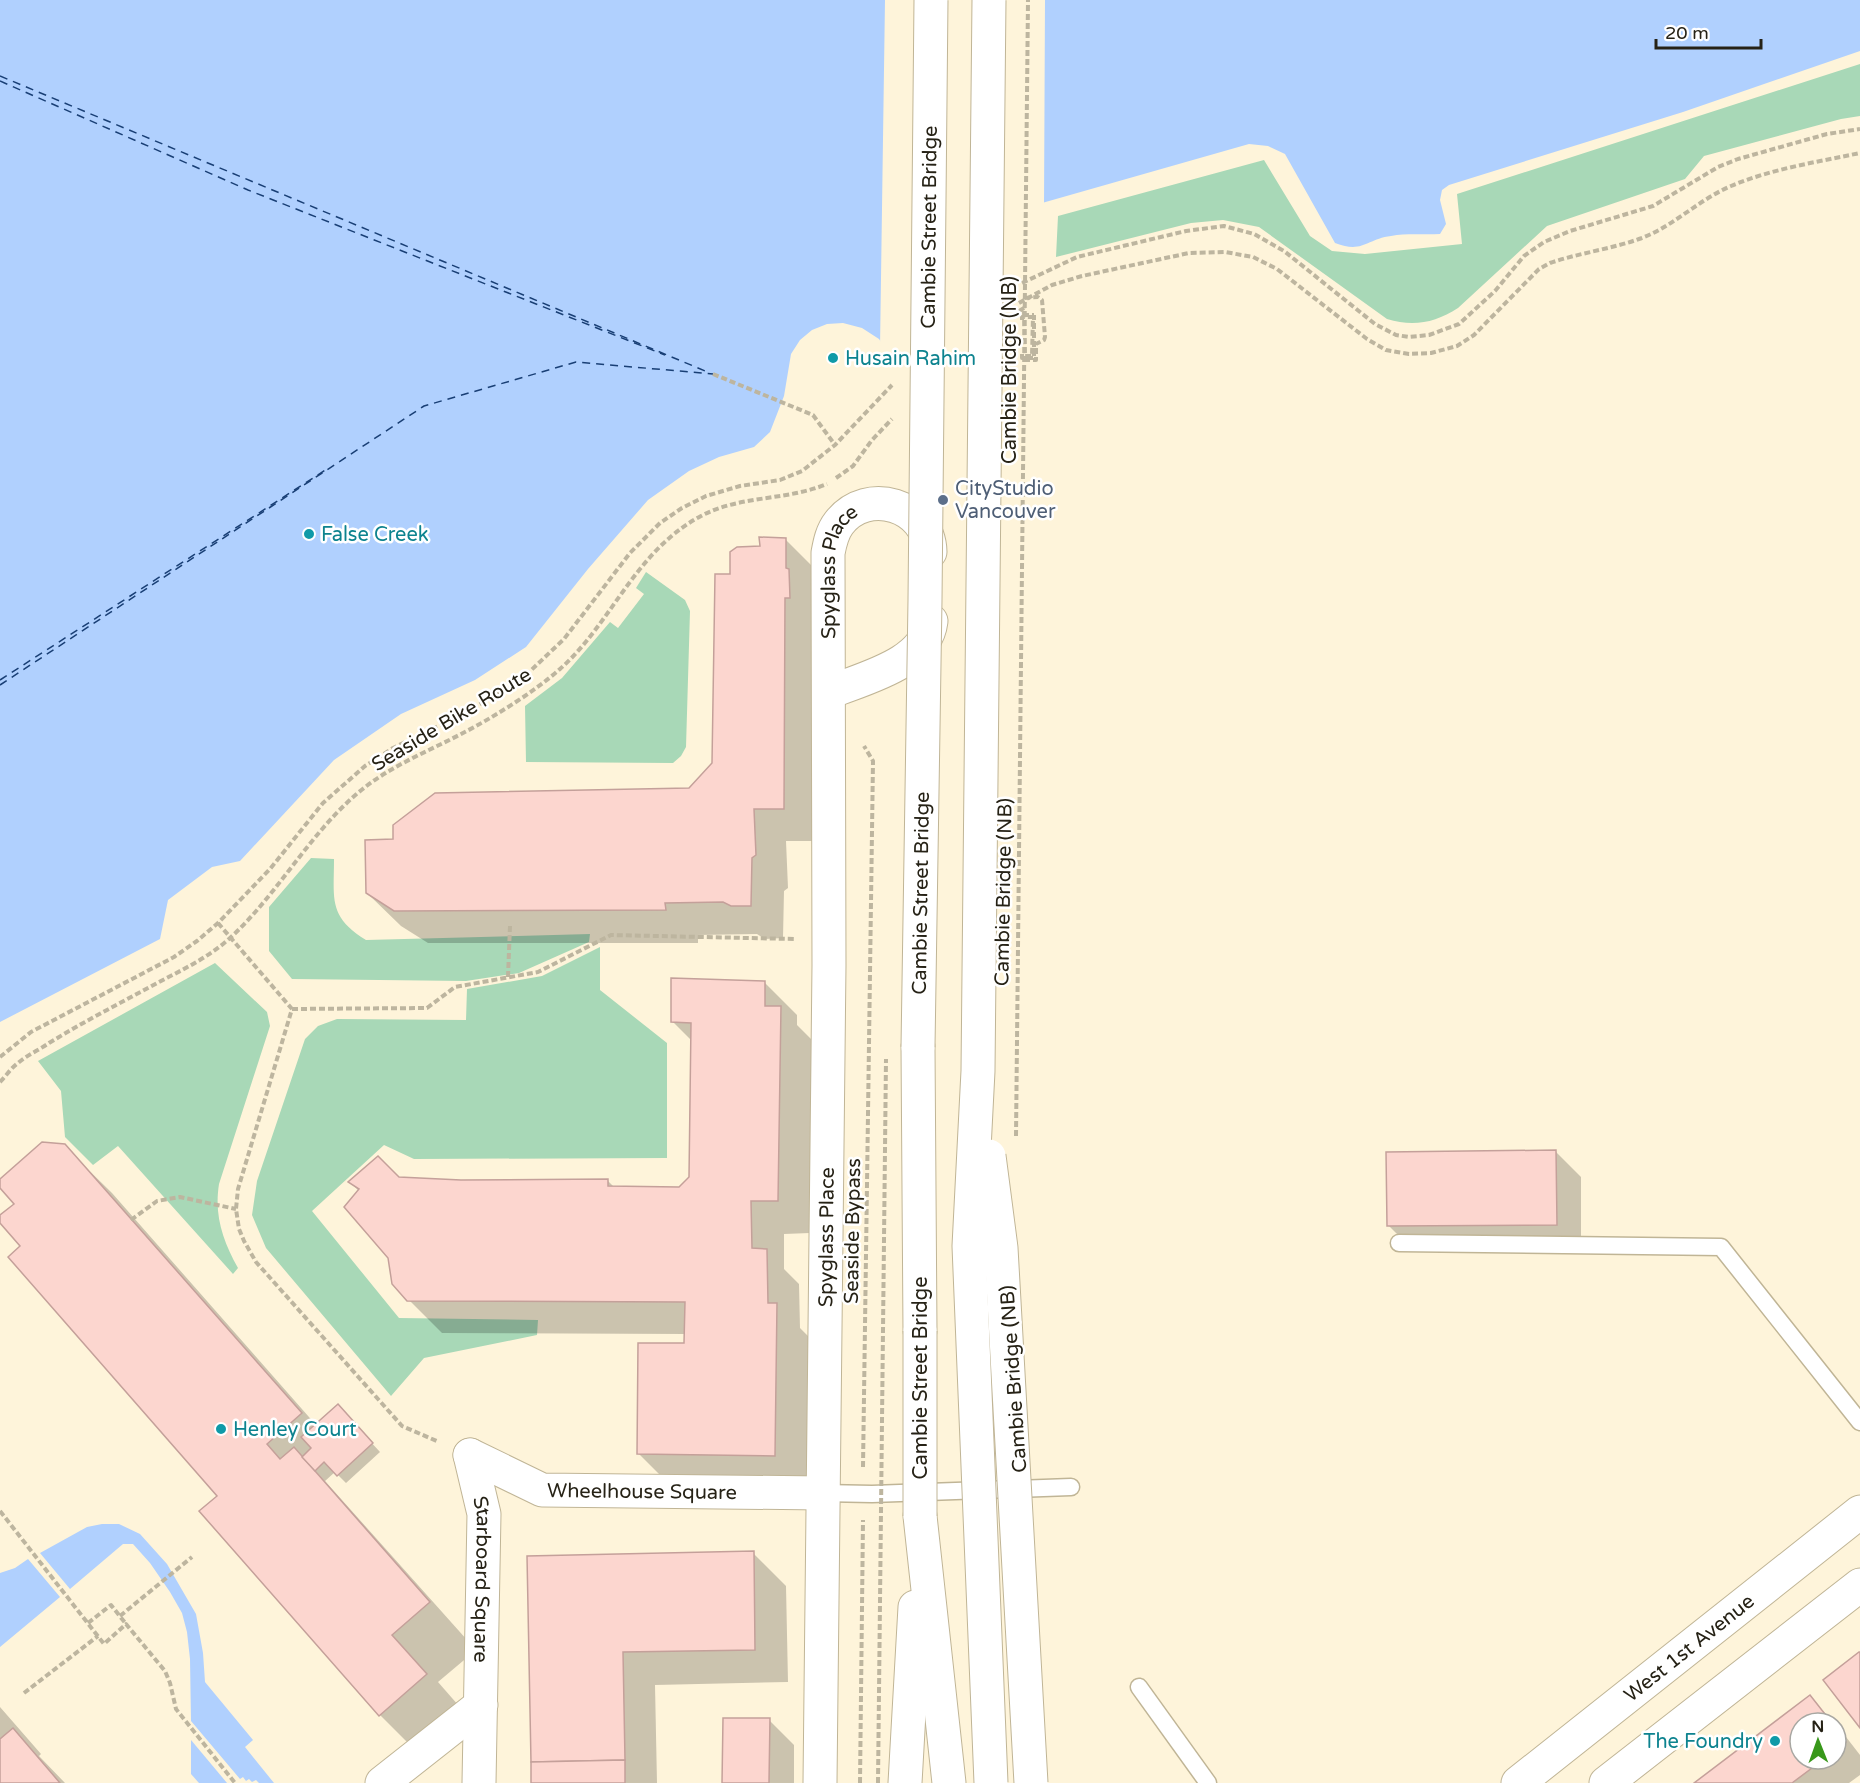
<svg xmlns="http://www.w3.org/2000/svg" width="1860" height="1783" font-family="'Varela Round',sans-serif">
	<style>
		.green { fill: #a8d8b7 }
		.water { fill: #b0d0fe }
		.pier { fill: #fef4da }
		.shadow { fill: #0003 }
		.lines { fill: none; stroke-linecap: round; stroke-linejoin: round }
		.ferry { stroke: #193f75; stroke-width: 1.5; stroke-dasharray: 8 6; stroke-linecap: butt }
		.building { fill: #fcd6cf; stroke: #c4a09a; stroke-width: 1.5 }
		.service-casing { stroke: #c0b596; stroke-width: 19 }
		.minor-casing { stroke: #c0b596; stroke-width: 35 }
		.secondary-casing { stroke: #c0b596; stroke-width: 35 }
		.path { stroke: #bdb59f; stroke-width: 4; stroke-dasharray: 6 3; stroke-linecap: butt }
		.service { stroke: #fff; stroke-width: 16 }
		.minor { stroke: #fff; stroke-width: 33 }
		.secondary { stroke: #fff; stroke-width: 33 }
		.secondary-bridge-casing { stroke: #c0b596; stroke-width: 35; stroke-linecap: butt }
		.path-bridge { stroke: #bdb59f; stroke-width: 4; stroke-dasharray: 6 3; stroke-linecap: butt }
		.secondary-bridge { stroke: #fff; stroke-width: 33 }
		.culture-dot { fill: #0f9aa8; stroke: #fff; stroke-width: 2 }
		.service-dot { fill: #5c6f8a; stroke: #fff; stroke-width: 2 }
		.labels { text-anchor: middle; stroke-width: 5; stroke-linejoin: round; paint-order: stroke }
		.street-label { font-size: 20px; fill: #262216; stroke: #fff }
		.culture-label { font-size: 20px; fill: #0d838f; stroke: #fff; text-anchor: start }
		.service-label { font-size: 20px; fill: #4e5e75; stroke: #fff; text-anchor: start }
	</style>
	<rect width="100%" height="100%" fill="#fef4da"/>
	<!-- green -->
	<g class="green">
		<path d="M 1860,64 L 1860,116 L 1841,119 L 1704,156 L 1685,179 L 1547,226 L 1458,308 C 1435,323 1413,327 1387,319 L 1259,227 L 1223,220 L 1191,223 L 1056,257 L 1058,216 L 1264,160 L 1310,236 L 1332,251 L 1365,254 L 1462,244 L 1457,194 Z"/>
		<path d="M 646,572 L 685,600 L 690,611 L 686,747 L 681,756 L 673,763 L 526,762 L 525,706 L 562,678 L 610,622 L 618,628 L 644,594 L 636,588 Z"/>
		<path d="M 311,858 L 334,859 C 334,899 328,917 366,940 L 590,934 L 589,942 L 519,973 L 466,981 L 292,979 L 269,951 L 269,907 Z"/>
		<path d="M 600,947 L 600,990 L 667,1043 L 667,1158 L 414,1159 L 384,1145 L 312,1211 L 399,1318 L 538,1320 L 537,1335 L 424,1358 L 391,1396 L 266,1248 L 252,1215 L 257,1181 L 305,1039 L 318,1026 L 337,1019 L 466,1020 L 467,989 L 542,976 Z"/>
		<path d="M 215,963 L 267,1012 L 270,1026 L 219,1184 C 214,1216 223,1241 238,1268 L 233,1274 L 118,1146 L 93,1165 L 65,1137 L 61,1091 L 38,1061 Z"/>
	</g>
	<!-- water -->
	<g class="water">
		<path d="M 0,0 L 1860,0 L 1860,51 L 1683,112 L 1449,185 L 1442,190 L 1440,200 L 1446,224 L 1440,234 C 1424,235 1406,233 1391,236 C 1366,239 1363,254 1335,243 L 1285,154 L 1268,146 L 1249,144 L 1035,205 L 890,356 L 879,339 L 862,328 L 843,323 L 827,324 L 812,330 L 800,340 L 791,354 L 784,396 L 770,432 L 754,447 L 719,457 L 689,471 L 648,500 L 588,569 L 526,647 L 475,680 L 401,714 L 334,760 L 240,861 L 212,867 L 168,900 L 160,939 L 0,1022 Z"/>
		<path d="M 102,1524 L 119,1524 L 140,1534 L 167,1564 L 196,1614 L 203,1653 L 205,1682 L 253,1740 L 245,1747 L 274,1783 L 259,1783 L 256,1780 L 252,1782 L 249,1779 L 246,1781 L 243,1777 L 240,1779 L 191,1721 L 190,1659 L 187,1632 L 182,1613 L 170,1592 L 150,1563 L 133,1544 L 123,1544 L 70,1589 L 40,1553 L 87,1527 Z"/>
		<path d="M 28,1559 L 60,1597 L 0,1647 L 0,1573 L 15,1568 Z"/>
		<path d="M 191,1740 L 227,1783 L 199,1783 L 191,1774 Z"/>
	</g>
	<!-- pier -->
	<path class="pier" d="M 885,0 L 1045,0 L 1044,205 L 1037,207 L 890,359 L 887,358 L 880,348 Z"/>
	<!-- shadow -->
	<g class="shadow">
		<path d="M 785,539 L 818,572 L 816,841 L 786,841 L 788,888 L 784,891 L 783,938 L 765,939 L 757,934 L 698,935 L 698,943 L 428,943 L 401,926 L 367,893 L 394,841 L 690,790 L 714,763 L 732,576 L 761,547 Z"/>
		<path d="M 764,982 L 797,1015 L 797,1025 L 813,1041 L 810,1233 L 784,1234 L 784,1269 L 799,1284 L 800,1328 L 809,1337 L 807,1488 L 672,1487 L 639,1454 L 686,1345 L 686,1334 L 442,1333 L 409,1300 L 359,1191 L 350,1182 L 399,1179 L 461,1182 L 607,1180 L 615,1188 L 680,1188 L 691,1177 L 692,1041 L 672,1021 Z"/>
		<path d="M 64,1146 L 112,1193 L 316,1425 L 345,1414 L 380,1452 L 346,1483 L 335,1472 L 325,1481 L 476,1650 L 438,1682 L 473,1722 L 427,1762 L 380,1715 L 219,1496 L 22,1247 L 0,1221 L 0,1217 L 16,1204 L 0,1186 L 0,1181 Z"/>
		<path d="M 1556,1152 L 1581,1177 L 1581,1249 L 1413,1250 L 1388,1225 Z"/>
		<path d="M 753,1553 L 786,1586 L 788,1682 L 655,1685 L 657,1783 L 533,1783 L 528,1557 Z"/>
		<path d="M 1809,1697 L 1835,1723 L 1800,1723 L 1800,1759 L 1836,1759 L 1836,1724 L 1860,1755 L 1860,1775 L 1849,1783 L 1697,1783 Z"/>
		<path d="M 0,1707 L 41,1754 L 39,1756 L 65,1783 L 0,1783 Z"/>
		<path d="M 769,1720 L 794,1745 L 794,1783 L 724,1783 Z"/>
	</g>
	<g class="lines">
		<!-- ferry -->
		<g class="ferry">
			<path d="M 0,76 L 710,373"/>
			<path d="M 0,81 L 248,190 L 665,355"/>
			<path d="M 0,680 L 327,469"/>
			<path d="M 0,685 L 424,406 L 576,362 L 713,374"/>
		</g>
	</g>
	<!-- building -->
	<g class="building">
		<path d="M 759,537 L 786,538 L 786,568 L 789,569 L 790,598 L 785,598 L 784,809 L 754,809 L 756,855 L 752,858 L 751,906 L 731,906 L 723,902 L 665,903 L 666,910 L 394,911 L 366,893 L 365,840 L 393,839 L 393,825 L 435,793 L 689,788 L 712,763 L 715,574 L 730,574 L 730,552 L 737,547 L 760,546 Z"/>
		<path d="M 671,978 L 765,981 L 765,1006 L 781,1006 L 778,1201 L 751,1201 L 752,1248 L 767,1249 L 768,1303 L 777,1303 L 775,1456 L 637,1454 L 638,1343 L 684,1343 L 685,1302 L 407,1301 L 392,1284 L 388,1258 L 344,1207 L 359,1189 L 348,1182 L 378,1156 L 399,1177 L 461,1180 L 608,1179 L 608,1186 L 679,1187 L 689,1177 L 691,1023 L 671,1022 Z"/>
		<path d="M 42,1142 L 65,1144 L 302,1413 L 267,1444 L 280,1459 L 294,1447 L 430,1602 L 392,1635 L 427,1674 L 379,1716 L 199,1511 L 217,1496 L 8,1257 L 20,1246 L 0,1223 L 0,1215 L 14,1204 L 0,1188 L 0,1179 Z"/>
		<path d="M 1556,1150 L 1557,1225 L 1387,1226 L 1386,1152 Z"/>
		<path d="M 338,1404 L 373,1443 L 337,1476 L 324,1462 L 315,1471 L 302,1457 L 311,1448 L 301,1437 Z"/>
		<path d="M 754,1551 L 755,1650 L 623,1652 L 625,1760 L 531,1762 L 527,1556 Z"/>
		<path d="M 1859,1652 L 1860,1652 L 1860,1728 L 1823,1680 Z"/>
		<path d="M 1810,1695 L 1832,1723 L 1800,1723 L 1800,1759 L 1824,1759 L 1792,1783 L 1694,1783 Z"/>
		<path d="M 723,1718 L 770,1718 L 769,1783 L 722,1783 Z"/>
		<path d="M 13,1728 L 60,1783 L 0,1783 L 0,1739 Z"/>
		<path d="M 1836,1729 L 1846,1742 L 1836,1749 Z"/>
		<path d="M 625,1760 L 625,1783 L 531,1783 L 531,1762 Z"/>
	</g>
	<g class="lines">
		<!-- service casing -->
		<g class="service-casing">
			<g id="service">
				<path d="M 1399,1243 L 1721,1247 L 1860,1422"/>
				<path d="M 822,1493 L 872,1494 L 1071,1487"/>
				<path d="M 1139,1687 L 1208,1783"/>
			</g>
		</g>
		<!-- minor casing -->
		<g class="minor-casing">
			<g id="minor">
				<path d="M 830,692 C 864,678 926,664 931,621"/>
				<path id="s1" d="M 470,1455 L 542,1490 L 822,1493"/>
				<path id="s2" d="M 470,1455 L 484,1514 L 479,1783"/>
				<path d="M 382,1783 L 481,1705"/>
				<path id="s3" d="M 820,1783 L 829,965 L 828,553 C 830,542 832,532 839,523 C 867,486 929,505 930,552"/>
				<path id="s4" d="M 1518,1783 L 1860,1512"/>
				<path d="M 1606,1783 L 1860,1585"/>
			</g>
		</g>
		<!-- secondary casing -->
		<g class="secondary-casing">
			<g id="secondary">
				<path d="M 918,1047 L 920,1331"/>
				<path d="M 920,1516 L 949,1783"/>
				<path d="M 905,1783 L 915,1607"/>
			</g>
		</g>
		<!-- path -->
		<g class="path">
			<path d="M 1022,283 L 1077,257 L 1186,231 L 1224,226 L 1254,234 L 1284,251 L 1375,324 L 1396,335 L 1409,337 L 1429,335 L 1459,324 L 1495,291 L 1524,256 L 1544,242 L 1570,231 L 1653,206 L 1718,167 L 1738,159 L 1827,134 L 1860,129"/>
			<path d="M 1019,303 L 1052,285 L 1082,276 L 1189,253 L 1225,252 L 1253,257 L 1277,269 L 1367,339 L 1386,350 L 1409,354 L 1431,353 L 1457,346 L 1474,335 L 1539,269 L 1550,263 C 1579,253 1611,249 1639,239 C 1673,227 1698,200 1731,186 C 1771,169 1817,162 1860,153"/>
			<path d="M 1019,311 L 1024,308 L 1025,356 L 1032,356 L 1033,317 L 1022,317 L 1022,320"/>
			<path d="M 1022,354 L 1022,358 L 1034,358 L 1034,315"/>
			<path d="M 713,374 L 813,415 L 835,445"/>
			<path d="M 836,478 L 853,466 L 872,440 L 892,419"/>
			<path d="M 218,923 L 292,1009 L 238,1189 L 236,1209 L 239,1229 L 244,1241 L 256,1262 L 402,1426 L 439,1442"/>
			<path d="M 508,977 L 510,926"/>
			<path d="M 292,1009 L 427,1008 L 455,987 L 538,972 L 611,935 L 794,939"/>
			<path d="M 0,1057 L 31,1032 L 174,957 L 197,941 L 218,923 L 270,869 L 323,803 L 365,766 L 393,748 L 469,711 L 525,676 L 564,639 L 630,553 L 660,523 L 682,508 L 706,496 L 740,486 L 780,480 L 802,471 L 835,445 L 892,385"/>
			<path d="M 0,1082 C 6,1076 11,1068 18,1063 C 27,1055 39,1050 49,1043 C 85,1021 122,1002 159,982 C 184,969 209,957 230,938 C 278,894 309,834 359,792 C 390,766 427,752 463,733 C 494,717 534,692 560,669 C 612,623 635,551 701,516 C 740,495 786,501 827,484"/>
			<path d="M 131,1220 L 157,1201 L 180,1197 L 236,1209"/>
			<path d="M 863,1467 L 873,761 L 864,746"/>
			<path d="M 0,1511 L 104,1644 L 126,1624 L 165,1671 L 170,1683 L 176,1709 L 235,1783"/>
			<path d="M 120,1616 L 192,1557"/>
			<path d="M 88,1623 L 111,1605 L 126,1624"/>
			<path d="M 24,1693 L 98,1636"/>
			<path d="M 860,1783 L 863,1520"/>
		</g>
		<!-- service -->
		<use href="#service" class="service"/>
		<!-- minor -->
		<use href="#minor" class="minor"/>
		<!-- secondary -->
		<use href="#secondary" class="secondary"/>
		<!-- secondary-bridge casing -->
		<g class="secondary-bridge-casing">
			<g id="secondary-bridge">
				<path d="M 989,0 L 978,1071 L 969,1246 L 991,1783"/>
				<path id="s5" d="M 918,1047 L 925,600 L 931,0"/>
				<path d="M 989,1156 L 1001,1248 L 1031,1783"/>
				<path d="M 920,1331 L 920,1516"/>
			</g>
		</g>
		<!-- path-bridge -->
		<g class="path-bridge">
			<path d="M 1023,315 L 1034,315"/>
			<path d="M 1024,360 L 1036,360 L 1036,344 L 1044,340 L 1045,337 L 1042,300 L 1038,297 L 1024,298"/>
			<path d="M 1016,1136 L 1028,0"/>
			<path d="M 878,1783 L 886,1059"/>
		</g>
		<!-- secondary-bridge -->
		<use href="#secondary-bridge" class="secondary-bridge"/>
	</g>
	<!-- markers -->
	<g class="culture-dot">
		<circle cx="833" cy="358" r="6"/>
		<circle cx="309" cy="534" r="6"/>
		<circle cx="221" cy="1429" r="6"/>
		<circle cx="1775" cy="1741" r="6"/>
	</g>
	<circle class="service-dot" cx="943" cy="500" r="6"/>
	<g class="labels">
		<!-- street labels -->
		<g class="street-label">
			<text dy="7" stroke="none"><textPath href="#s5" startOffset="820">Cambie Street Bridge</textPath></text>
			<text transform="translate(1009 370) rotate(-90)" y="7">Cambie Bridge (NB)</text>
			<text dy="7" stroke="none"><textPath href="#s3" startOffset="1214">Spyglass Place</textPath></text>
			<text transform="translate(451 719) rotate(-31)" y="7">Seaside Bike Route</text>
			<text dy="7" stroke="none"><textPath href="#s5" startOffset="154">Cambie Street Bridge</textPath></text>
			<text transform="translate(1003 892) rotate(-89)" y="7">Cambie Bridge (NB)</text>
			<text transform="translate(852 1231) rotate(-89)" y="7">Seaside Bypass</text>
			<text dy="7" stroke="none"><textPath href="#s3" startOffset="546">Spyglass Place</textPath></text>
			<text transform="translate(920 1378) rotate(-90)" y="7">Cambie Street Bridge</text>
			<text transform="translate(1013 1379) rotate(-94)" y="7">Cambie Bridge (NB)</text>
			<text dy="7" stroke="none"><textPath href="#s1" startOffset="180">Wheelhouse Square</textPath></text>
			<text dy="7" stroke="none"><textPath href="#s2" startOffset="126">Starboard Square</textPath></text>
			<text dy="7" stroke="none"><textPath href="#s4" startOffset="218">West 1st Avenue</textPath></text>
		</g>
		<!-- culture labels -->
		<g class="culture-label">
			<text x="845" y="365">Husain Rahim</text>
			<text x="321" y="541">False Creek</text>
			<text x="233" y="1436">Henley Court</text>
			<text x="1763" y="1748" text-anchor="end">The Foundry</text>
		</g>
		<!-- service labels -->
		<g class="service-label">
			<text x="955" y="495">CityStudio<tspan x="955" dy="23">Vancouver</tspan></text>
		</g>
	</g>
	<!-- north arrow -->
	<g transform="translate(1818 1741) rotate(359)"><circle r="28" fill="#ffffff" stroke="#a8a7a2" stroke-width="1.5"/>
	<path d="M0-4.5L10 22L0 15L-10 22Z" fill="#38981a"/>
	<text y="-9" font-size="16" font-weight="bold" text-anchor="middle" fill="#262216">N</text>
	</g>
	<!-- scale -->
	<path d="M1656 39v9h105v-9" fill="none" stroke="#262216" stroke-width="3"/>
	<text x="1665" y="39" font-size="18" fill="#262216" stroke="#ffffff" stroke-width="4.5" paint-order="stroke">20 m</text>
</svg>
